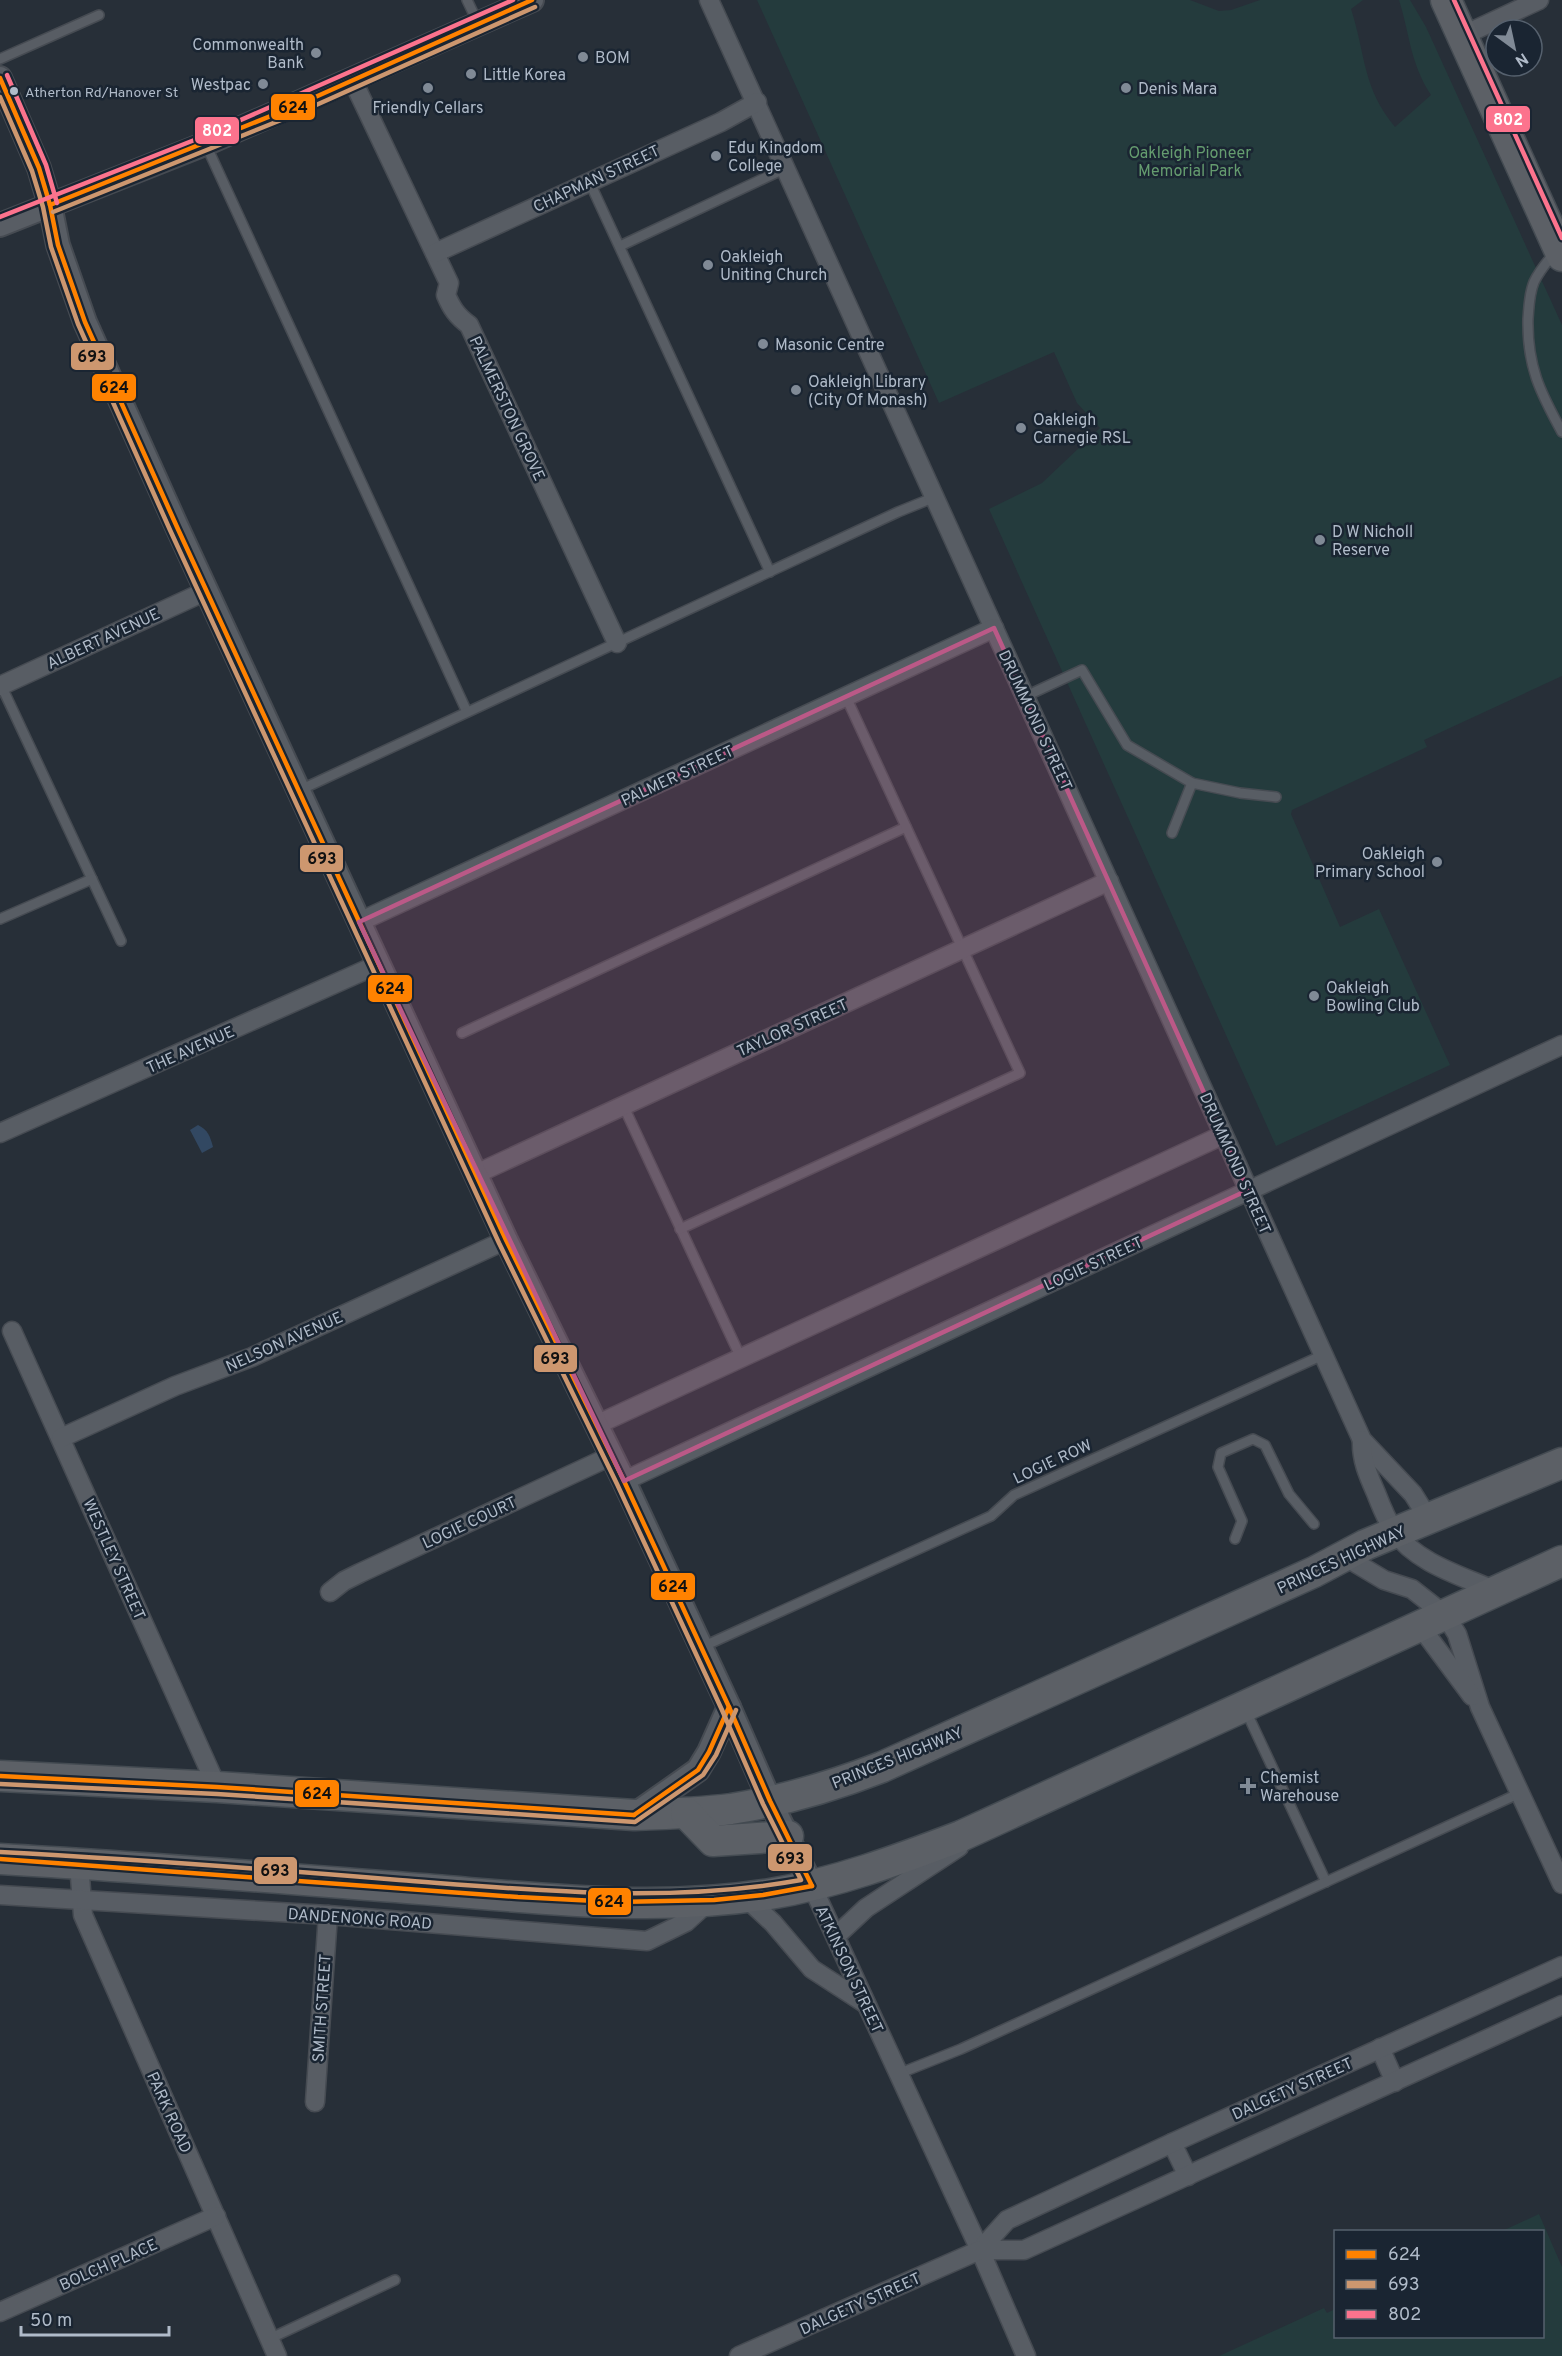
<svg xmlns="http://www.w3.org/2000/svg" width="1562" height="2356" font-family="Overpass,sans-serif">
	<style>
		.green { fill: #243b3d }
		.water { fill: #324862 }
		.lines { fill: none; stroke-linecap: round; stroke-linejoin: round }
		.service-casing { stroke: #464b52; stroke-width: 12 }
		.minor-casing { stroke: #464b52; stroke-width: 21 }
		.tertiary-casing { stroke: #464b52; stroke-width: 26 }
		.trunk-casing { stroke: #444b52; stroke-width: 33 }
		.service { stroke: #585d64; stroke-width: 9 }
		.minor { stroke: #585d64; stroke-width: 18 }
		.tertiary { stroke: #585d64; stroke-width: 22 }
		.trunk { stroke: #5c6066; stroke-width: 30 }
		.bus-1-casing { stroke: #1a2532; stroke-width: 9 }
		.bus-2-casing { stroke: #1a2532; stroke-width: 9 }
		.bus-3-casing { stroke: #1a2532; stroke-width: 9 }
		.bus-1 { stroke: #ff8200; stroke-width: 4.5 }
		.bus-2 { stroke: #cd976f; stroke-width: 4.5 }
		.bus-3 { stroke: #fc738d; stroke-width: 4.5 }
		.marked { fill: #bb5987; fill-opacity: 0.2; stroke: #bb5987; stroke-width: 4.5; stroke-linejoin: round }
		.poi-dot { fill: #808a96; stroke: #1a2532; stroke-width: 2 }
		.bus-dot { fill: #b0bbc9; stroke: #1a2532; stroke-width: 2 }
		.labels { text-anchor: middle; stroke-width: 5; stroke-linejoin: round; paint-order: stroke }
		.bus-label { font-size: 14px; fill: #b0bbc9; stroke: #1a2532; text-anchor: start }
		.poi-label { font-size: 16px; fill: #b0bbc9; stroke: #1a2532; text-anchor: start }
		.park-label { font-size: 16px; fill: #659c6f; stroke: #1a2532 }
		.street-label { font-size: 16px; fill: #b0bbc9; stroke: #1a2532 }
		.line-badge { stroke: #1a2532; stroke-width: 2 }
		.badge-label { font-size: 16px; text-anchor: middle; font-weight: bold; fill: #fff }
		.pale-badge-label { font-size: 16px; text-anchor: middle; font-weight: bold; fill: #111 }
	</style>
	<rect width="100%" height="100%" fill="#272f38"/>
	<!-- green -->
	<g class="green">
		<path d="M 757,0 L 1190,0 L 1219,11 L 1231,10 L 1260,0 L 1363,0 L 1351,9 C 1366,55 1362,87 1395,127 L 1431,95 C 1410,63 1410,35 1399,0 L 1410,0 L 1426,27 L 1562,325 L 1562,676 L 1424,740 L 1427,747 L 1292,810 L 1291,814 L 1340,927 L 1379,909 L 1450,1065 L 1276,1146 L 989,509 L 1042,483 L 1100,428 L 1077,403 L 1054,352 L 939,403 Z"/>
		<path d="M 1539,2214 L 1562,2267 L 1562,2356 L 1219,2356 L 1324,2308 L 1327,2313 L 1335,2309 L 1336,2336 L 1542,2336 L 1542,2232 L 1502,2231 Z"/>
	</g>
	<!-- water -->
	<path class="water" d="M 198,1125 C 208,1130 210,1136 213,1147 L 202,1153 L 190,1130 Z"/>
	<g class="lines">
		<!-- service casing -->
		<g class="service-casing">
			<g id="service">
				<path d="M 467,0 L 478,23"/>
				<path d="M 0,59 L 99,15"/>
				<path d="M 206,145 L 467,712"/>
				<path d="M 589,181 L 770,572"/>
				<path d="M 620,246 L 786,168"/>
				<path d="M 1555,252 C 1547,262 1539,271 1534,282 C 1529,294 1529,307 1528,319 C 1527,366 1540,392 1562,432"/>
				<path d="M 0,683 L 121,941"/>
				<path d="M 1026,696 L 1082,670 L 1127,745 L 1192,783 L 1240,793 L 1276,797"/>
				<path d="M 300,790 L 898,512 L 935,497"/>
				<path d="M 1172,833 L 1192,783"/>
				<path d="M 0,919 L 92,879"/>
				<path d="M 462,1033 L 906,827"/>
				<path d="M 623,1105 L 741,1358"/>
				<path d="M 680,1229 L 1020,1073 L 846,697"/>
				<path d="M 1235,1539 L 1242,1521 L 1218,1467 L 1221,1453 L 1253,1439 L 1265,1445 L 1289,1494 L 1314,1524"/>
				<path d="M 702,1647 L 991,1516 L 1014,1495 L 1323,1355"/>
				<path d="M 1245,1709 L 1326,1882"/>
				<path d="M 898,2074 L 961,2049 L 1520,1793"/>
				<path d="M 269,2339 L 395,2280"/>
			</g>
		</g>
		<!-- minor casing -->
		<g class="minor-casing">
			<g id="minor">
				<path d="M 709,0 L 1362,1440 L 1413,1494 L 1428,1518"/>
				<path d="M 1462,36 L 1539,0"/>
				<path d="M 353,81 L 449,283 L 446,295 C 452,309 457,316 469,325 L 617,643"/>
				<path d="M 435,253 L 721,122 L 757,102"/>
				<path d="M 0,686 L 206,591"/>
				<path d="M 359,922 L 994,628"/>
				<path d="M 0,1133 L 379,964"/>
				<path d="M 476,1174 L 1109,881"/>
				<path d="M 12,1331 L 217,1787"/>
				<path d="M 596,1425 L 1223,1135"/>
				<path d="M 61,1438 L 175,1386 L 252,1357 L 506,1240"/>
				<path d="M 1362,1440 C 1361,1459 1368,1475 1376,1493 C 1381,1506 1386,1519 1394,1531 C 1417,1564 1463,1576 1498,1592"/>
				<path d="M 624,1481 L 1562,1045"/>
				<path d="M 1344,1556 L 1384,1580 L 1412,1589 L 1445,1615 L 1457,1634 L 1480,1707 L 1562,1884"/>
				<path d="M 330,1592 L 344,1581 L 360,1573 L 611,1456"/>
				<path d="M 1420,1626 L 1472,1696"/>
				<path d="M 79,1864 L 83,1915 L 277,2356"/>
				<path d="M 812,1886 L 980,2250 L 1026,2356"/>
				<path d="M 0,1895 L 328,1915 L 647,1941 L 686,1922 L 708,1902"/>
				<path d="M 745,1897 L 773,1923 L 812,1969 L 866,2004"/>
				<path d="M 836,1936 L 866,1908 L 959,1847"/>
				<path d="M 1380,2048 L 1395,2082"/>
				<path d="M 315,2102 L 328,1915"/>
				<path d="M 1172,2143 L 1188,2176"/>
				<path d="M 980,2250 L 1007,2220 L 1172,2143 L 1562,1966"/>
				<path d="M 0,2312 L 216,2216"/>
				<path d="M 739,2356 L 980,2250 L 1024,2250 L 1562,2005"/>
			</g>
		</g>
		<!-- tertiary casing -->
		<g class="tertiary-casing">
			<g id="tertiary">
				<path d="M 0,78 L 39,168 L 50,205 L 58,245 L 85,322 L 177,527 L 506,1240 L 624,1481 L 729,1707 L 770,1801 L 812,1886"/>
				<path d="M 0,225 L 205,144 L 532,0"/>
				<path d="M 634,1815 L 698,1770 L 709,1752 L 729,1707"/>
			</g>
		</g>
		<!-- trunk casing -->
		<g class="trunk-casing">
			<g id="trunk">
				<path d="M 1446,0 L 1562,256"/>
				<path d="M 0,1776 L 217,1787 L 634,1815 C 666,1814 699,1813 731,1809 C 782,1801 833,1786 882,1767 L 1314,1572 L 1365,1545 L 1562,1463"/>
				<path d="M 686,1813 L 713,1841 L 788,1836"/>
				<path d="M 0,1859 C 145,1867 289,1879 434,1890 C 545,1899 658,1912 770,1894 C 836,1883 898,1860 961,1836 L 1562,1561"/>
			</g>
		</g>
		<!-- service -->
		<use href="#service" class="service"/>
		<!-- minor -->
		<use href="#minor" class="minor"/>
		<!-- tertiary -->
		<use href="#tertiary" class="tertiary"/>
		<!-- trunk -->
		<use href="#trunk" class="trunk"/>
		<!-- bus-1 casing -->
		<g class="bus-1-casing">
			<g id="bus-1">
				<path d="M 0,78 L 39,168 L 50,205 L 58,245 L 85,322 L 177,527 L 506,1240 L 624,1481 L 729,1707 L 770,1801 L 812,1886"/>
				<path d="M 50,205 L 293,107 L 532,0"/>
				<path d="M 0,1776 L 217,1787 L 634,1815"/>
				<path d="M 634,1815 L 698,1770 L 709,1752 L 729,1707"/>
				<path d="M 0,1859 L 518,1897 L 616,1902 L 714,1900 L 763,1895 L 812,1886"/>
			</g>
		</g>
		<!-- bus-2 casing -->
		<g class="bus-2-casing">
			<g id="bus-2">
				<path d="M 0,97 L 32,171 L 43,207 L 51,247 L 78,324 L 170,530 L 499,1243 L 617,1484 L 722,1710 L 763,1804 L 801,1880 C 667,1904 533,1890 399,1880 C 266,1869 133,1859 0,1852"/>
				<path d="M 53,212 L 296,114 L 535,7"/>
				<path d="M 0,1784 L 217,1794 L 635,1822 L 703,1775 L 716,1755 L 736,1710"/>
			</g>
		</g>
		<!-- bus-3 casing -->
		<g class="bus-3-casing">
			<g id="bus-3">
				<path d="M 1454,0 L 1562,238"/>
				<path d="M 7,75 L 46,165 L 57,203"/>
				<path d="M 0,217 L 202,137 L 513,0"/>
			</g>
		</g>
		<!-- bus-1 -->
		<use href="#bus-1" class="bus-1"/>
		<!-- bus-2 -->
		<use href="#bus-2" class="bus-2"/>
		<!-- bus-3 -->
		<use href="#bus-3" class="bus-3"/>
	</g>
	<!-- marked area -->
	<path class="marked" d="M 994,628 L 1248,1190 L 624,1481 L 359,922 Z"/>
	<!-- markers -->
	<g class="poi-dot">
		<circle cx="316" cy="53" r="6"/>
		<circle cx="583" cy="57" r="6"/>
		<circle cx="471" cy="74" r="6"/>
		<circle cx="263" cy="84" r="6"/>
		<circle cx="428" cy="88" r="6"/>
		<circle cx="1126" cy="88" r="6"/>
		<circle cx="716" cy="156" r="6"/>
		<circle cx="708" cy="265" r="6"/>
		<circle cx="763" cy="344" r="6"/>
		<circle cx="796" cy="390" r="6"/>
		<circle cx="1021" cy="428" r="6"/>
		<circle cx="1320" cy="540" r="6"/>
		<circle cx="1437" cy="862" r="6"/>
		<circle cx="1314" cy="996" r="6"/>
		<path d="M1245 1777h6v6h6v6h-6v6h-6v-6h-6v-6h6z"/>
	</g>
	<circle class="bus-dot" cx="14" cy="91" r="5"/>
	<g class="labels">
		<!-- bus labels -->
		<g class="bus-label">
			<text x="25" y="97">Atherton Rd/Hanover St</text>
		</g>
		<!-- poi labels -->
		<g class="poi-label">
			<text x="304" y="50" text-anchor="end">Commonwealth<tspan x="304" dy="18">Bank</tspan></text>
			<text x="595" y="63">BOM</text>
			<text x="483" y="80">Little Korea</text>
			<text x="251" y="90" text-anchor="end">Westpac</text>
			<text x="1138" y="94">Denis Mara</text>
			<text x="428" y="113" text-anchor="middle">Friendly Cellars</text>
			<text x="728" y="153">Edu Kingdom<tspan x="728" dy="18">College</tspan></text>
			<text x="720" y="262">Oakleigh<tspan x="720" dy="18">Uniting Church</tspan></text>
			<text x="775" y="350">Masonic Centre</text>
			<text x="808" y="387">Oakleigh Library<tspan x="808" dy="18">(City Of Monash)</tspan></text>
			<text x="1033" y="425">Oakleigh<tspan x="1033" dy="18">Carnegie RSL</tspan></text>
			<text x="1332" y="537">D W Nicholl<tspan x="1332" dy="18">Reserve</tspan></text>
			<text x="1425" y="859" text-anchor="end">Oakleigh<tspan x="1425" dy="18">Primary School</tspan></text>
			<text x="1326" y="993">Oakleigh<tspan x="1326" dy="18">Bowling Club</tspan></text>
			<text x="1260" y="1783">Chemist<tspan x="1260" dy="18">Warehouse</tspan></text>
		</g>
		<!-- park labels -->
		<g class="park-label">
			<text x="1190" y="158">Oakleigh Pioneer<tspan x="1190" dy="18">Memorial Park</tspan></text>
		</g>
		<!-- street labels -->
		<g class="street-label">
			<text transform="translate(596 178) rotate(-25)" y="6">CHAPMAN STREET</text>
			<text transform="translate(508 408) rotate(65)" y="6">PALMERSTON GROVE</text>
			<text transform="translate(103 638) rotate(-25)" y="6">ALBERT AVENUE</text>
			<text transform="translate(1036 720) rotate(65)" y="6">DRUMMOND STREET</text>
			<text transform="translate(677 775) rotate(-25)" y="6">PALMER STREET</text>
			<text transform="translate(792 1027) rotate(-24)" y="6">TAYLOR STREET</text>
			<text transform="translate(190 1049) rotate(-24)" y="6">THE AVENUE</text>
			<text transform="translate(1236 1163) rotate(66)" y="6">DRUMMOND STREET</text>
			<text transform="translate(1093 1263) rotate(-25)" y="6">LOGIE STREET</text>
			<text transform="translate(284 1341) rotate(-24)" y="6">NELSON AVENUE</text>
			<text transform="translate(1052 1461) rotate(-25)" y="6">LOGIE ROW</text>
			<text transform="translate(469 1522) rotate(-25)" y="6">LOGIE COURT</text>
			<text transform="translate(115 1559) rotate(66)" y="6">WESTLEY STREET</text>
			<text transform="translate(1341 1559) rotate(-25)" y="6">PRINCES HIGHWAY</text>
			<text transform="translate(897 1757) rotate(-22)" y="6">PRINCES HIGHWAY</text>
			<text transform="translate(360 1918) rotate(4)" y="6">DANDENONG ROAD</text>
			<text transform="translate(850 1969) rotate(65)" y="6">ATKINSON STREET</text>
			<text transform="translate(321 2008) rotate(-86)" y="6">SMITH STREET</text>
			<text transform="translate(1292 2088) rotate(-24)" y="6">DALGETY STREET</text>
			<text transform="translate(170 2112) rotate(66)" y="6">PARK ROAD</text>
			<text transform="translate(108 2264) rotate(-24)" y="6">BOLCH PLACE</text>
			<text transform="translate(860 2303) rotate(-24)" y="6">DALGETY STREET</text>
		</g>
	</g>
	<g class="line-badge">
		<rect x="270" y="93" width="46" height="28" rx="6" fill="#ff8200"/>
		<rect x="1485" y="105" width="46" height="28" rx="6" fill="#fc738d"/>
		<rect x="194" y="116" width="46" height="29" rx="6" fill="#fc738d"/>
		<rect x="70" y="342" width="45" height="29" rx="6" fill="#cd976f"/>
		<rect x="91" y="373" width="46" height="29" rx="6" fill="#ff8200"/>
		<rect x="299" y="844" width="45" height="29" rx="6" fill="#cd976f"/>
		<rect x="367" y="974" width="46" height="29" rx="6" fill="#ff8200"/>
		<rect x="533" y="1344" width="45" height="29" rx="6" fill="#cd976f"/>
		<rect x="650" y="1572" width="46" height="29" rx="6" fill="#ff8200"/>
		<rect x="294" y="1779" width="46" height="29" rx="6" fill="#ff8200"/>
		<rect x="767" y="1843" width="46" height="29" rx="6" fill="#cd976f"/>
		<rect x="253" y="1856" width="45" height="29" rx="6" fill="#cd976f"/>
		<rect x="587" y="1887" width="45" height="29" rx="6" fill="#ff8200"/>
	</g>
	<g class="badge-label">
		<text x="1508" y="125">802</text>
		<text x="217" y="136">802</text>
	</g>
	<g class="pale-badge-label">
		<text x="293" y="113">624</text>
		<text x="92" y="362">693</text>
		<text x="114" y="393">624</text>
		<text x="322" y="864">693</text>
		<text x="390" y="994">624</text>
		<text x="555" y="1364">693</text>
		<text x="673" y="1592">624</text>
		<text x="317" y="1799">624</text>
		<text x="790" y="1864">693</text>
		<text x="275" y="1876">693</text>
		<text x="609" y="1907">624</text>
	</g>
	<!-- legend -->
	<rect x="1334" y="2230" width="210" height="108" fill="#1a2532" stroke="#56616e" stroke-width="1.5"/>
	<rect x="1346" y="2250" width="30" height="9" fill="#ff8200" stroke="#56616e" stroke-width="1.5"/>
	<text x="1388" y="2260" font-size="18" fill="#b0bbc9">624</text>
	<rect x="1346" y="2280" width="30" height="9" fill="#cd976f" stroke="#56616e" stroke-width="1.5"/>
	<text x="1388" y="2290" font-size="18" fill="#b0bbc9">693</text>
	<rect x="1346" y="2310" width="30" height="9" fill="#fc738d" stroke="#56616e" stroke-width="1.5"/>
	<text x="1388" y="2320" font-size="18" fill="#b0bbc9">802</text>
	<!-- north arrow -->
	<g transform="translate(1514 48) rotate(147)"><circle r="28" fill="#1a2532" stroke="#56616e" stroke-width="1.5"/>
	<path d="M0-4.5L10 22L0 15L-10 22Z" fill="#808a96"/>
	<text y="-9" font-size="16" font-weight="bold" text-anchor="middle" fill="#b0bbc9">N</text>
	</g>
	<!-- scale -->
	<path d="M21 2326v9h148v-9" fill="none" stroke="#b0bbc9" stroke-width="3"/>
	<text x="30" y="2326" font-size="18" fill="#b0bbc9" stroke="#1a2532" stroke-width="4.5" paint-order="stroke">50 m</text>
</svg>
